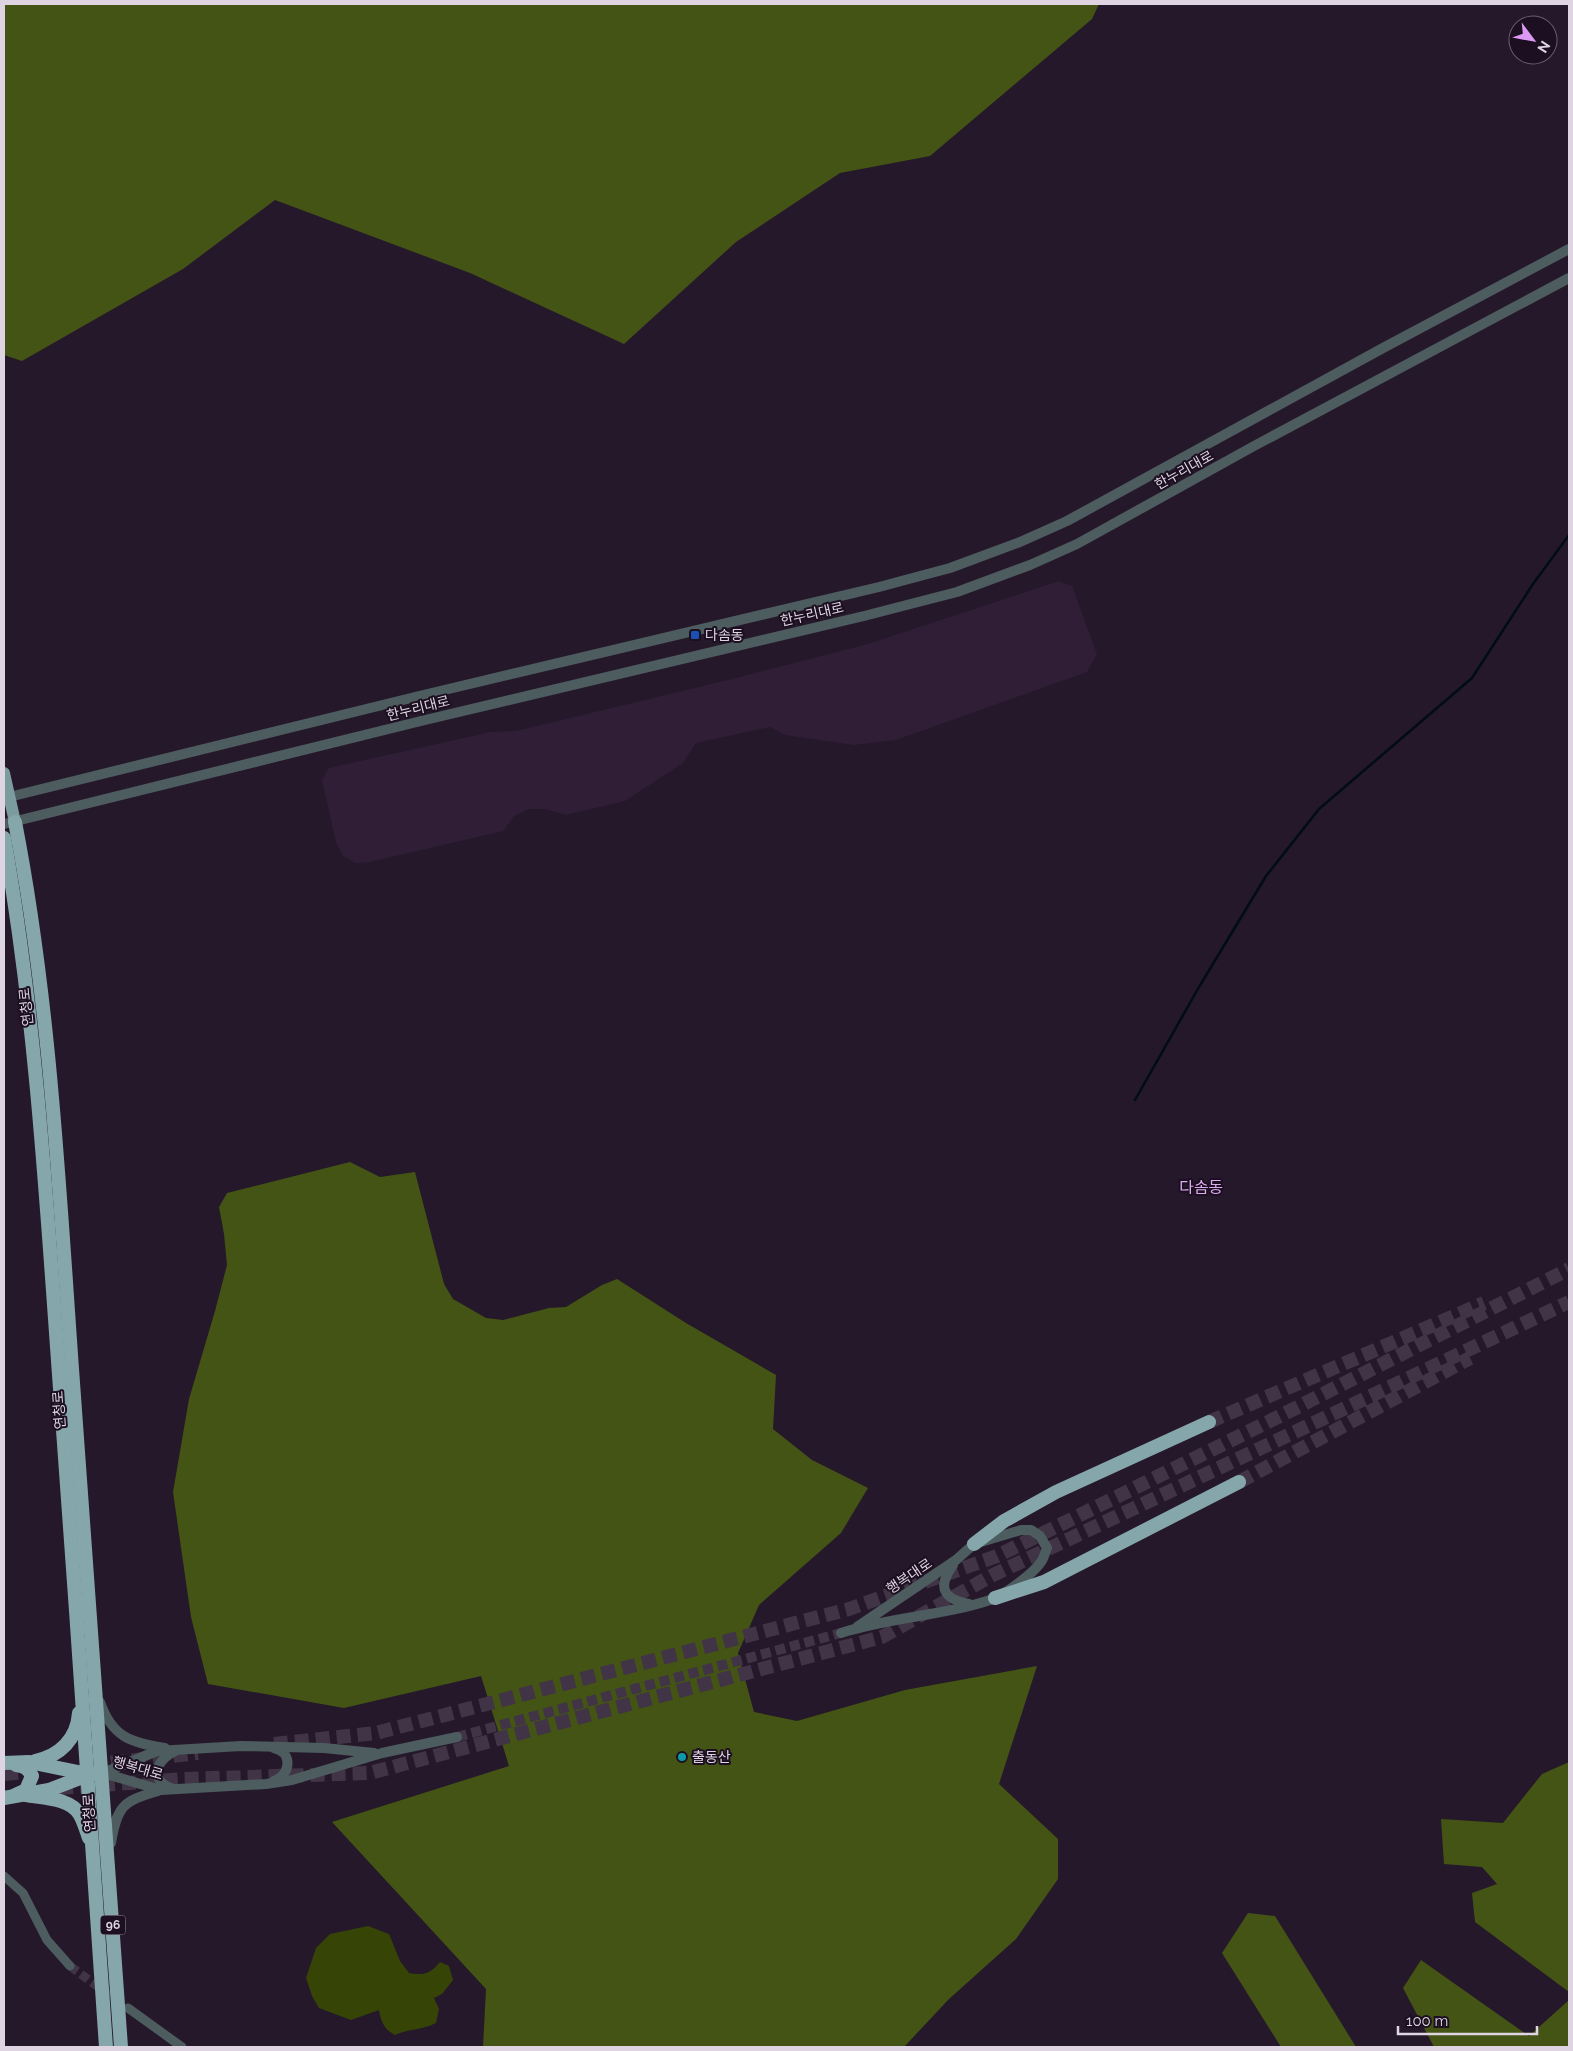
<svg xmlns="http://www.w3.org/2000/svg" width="1573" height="2051" font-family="Raleway,'Noto Sans KR',sans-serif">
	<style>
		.built { fill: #301e37 }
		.green { fill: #364505 }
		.forest { fill: #445414 }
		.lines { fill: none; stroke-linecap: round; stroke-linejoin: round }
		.stream { stroke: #000c16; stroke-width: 2.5 }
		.minor-tunnel { stroke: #413446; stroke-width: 9; stroke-dasharray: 9 4.5; stroke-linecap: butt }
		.tertiary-tunnel { stroke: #413446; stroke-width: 10; stroke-dasharray: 10 5; stroke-linecap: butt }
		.trunk-tunnel { stroke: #413446; stroke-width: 14; stroke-dasharray: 14 7; stroke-linecap: butt }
		.minor { stroke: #4d5c5e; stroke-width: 9 }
		.tertiary { stroke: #4d5c5e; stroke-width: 10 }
		.primary { stroke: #7c9b9e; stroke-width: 12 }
		.trunk { stroke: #85a7ab; stroke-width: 14 }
		.transit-dot { fill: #1a4fb4; stroke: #1c0f21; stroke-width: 2 }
		.culture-dot { fill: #0f9aa8; stroke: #1c0f21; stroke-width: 2 }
		.labels { text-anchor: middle; stroke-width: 4; stroke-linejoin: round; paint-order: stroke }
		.shield { fill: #1c0f21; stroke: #a49aa8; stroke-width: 1 }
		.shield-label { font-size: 12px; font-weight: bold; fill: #dfd5e2 }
		.street-label { font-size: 14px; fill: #dfd5e2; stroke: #1c0f21 }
		.poi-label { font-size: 14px; fill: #dfd5e2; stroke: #1c0f21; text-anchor: start }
		.quarter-label { font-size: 16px; fill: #dbaceb; stroke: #1c0f21 }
	</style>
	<rect width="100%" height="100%" fill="#25182b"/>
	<!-- built -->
	<path class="built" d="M 1059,581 L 1072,586 L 1097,654 L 1087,672 L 896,740 L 854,745 L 785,735 L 770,727 L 696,743 L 683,763 L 625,801 L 565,815 L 546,809 L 529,809 L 514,816 L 503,831 L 370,862 L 355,863 L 343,856 L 336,842 L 322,780 L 329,768 L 491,732 L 516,731 L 728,680 L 868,644 Z"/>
	<!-- green -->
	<path class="green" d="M 368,1926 L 389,1934 L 400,1961 L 409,1973 C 424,1976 431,1973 440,1962 L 449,1966 L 453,1980 L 442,1994 L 434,1998 L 439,2009 L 436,2023 C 420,2031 410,2028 395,2035 C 384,2029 381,2022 379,2010 L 351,2020 L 319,2008 L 312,1996 L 306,1978 L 316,1948 L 330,1934 Z"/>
	<!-- forest -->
	<g class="forest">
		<path d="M 4,4 L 1099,4 L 1092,19 L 930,156 L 840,173 L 736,242 L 624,344 L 470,273 L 275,200 L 183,269 L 22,361 L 4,355 Z"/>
		<path d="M 350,1162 L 380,1177 L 415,1172 L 444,1284 L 453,1299 L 486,1318 L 503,1320 L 549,1308 L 566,1307 L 602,1285 L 617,1279 L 686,1323 L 776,1375 L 773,1429 L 812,1460 L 868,1488 L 841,1533 L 759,1605 L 738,1653 L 754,1712 L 797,1721 L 905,1690 L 1037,1666 L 999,1784 L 1058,1839 L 1058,1879 L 1016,1939 L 949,1999 L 904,2047 L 483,2047 L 486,1989 L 332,1822 L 509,1766 L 481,1676 L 344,1708 L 208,1684 L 191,1617 L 173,1492 L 189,1399 L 215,1311 L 227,1265 L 224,1234 L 219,1207 L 227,1193 Z"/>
		<path d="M 1569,1762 L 1569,1992 L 1475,1922 L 1472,1893 L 1497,1884 L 1482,1867 L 1444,1864 L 1441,1819 L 1503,1823 L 1542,1774 Z"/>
		<path d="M 1248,1913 L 1275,1916 L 1356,2047 L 1281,2047 L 1222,1953 Z"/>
		<path d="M 1421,1960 L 1529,2036 L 1569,2000 L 1569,2047 L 1434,2047 L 1403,1988 Z"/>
	</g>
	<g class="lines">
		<!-- stream -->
		<path class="stream" d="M 1135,1100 L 1199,987 L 1266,876 L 1319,809 L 1472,678 L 1533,584 L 1569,535"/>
		<!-- minor-tunnel -->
		<path class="minor-tunnel" d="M 70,1966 L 120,2003"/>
		<!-- tertiary-tunnel -->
		<path class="tertiary-tunnel" d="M 457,1737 L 841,1633"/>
		<!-- trunk-tunnel -->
		<g class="trunk-tunnel">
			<path d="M 1209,1422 L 1484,1303"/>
			<path d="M 1239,1482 L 1470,1358"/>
			<path d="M 274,1744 L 376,1733 L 849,1609 L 997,1556 L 1268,1422 L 1569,1269"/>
			<path d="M 90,1765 L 198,1753"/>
			<path d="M 4,1774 L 36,1771"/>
			<path d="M 59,1788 L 184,1779 L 370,1773 L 882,1637 L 991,1576 L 1569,1302"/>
		</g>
		<!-- minor -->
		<g class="minor">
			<path d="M 4,1876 L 23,1893 L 47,1940 L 70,1966"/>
			<path d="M 128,2008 L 182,2047"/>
		</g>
		<!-- tertiary -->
		<g class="tertiary">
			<path d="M 9,797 L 415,697 L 879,587 L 950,568 L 1020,542 L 1067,521 L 1383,348 L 1569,249"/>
			<path d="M 4,824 L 421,721 L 864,616 L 957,592 L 1030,565 L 1077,544 L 1254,446 L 1569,278"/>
			<path d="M 953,1565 C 937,1587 943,1599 969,1604"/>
			<path d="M 841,1633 C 890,1617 944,1616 993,1599 C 1005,1594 1034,1573 1041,1562 C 1044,1558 1045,1552 1047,1548 L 1040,1536 L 1031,1530 L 1021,1530 L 974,1544 L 956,1560 L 857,1627"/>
			<path d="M 100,1702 C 112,1737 131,1743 165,1748"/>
			<path d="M 274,1748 C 293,1752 291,1775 274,1781"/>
			<path d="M 103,1773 L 161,1790 L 266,1784 L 292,1780 L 382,1753 L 457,1737"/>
			<path d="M 103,1773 L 157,1751 L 241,1746 L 324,1748 L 374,1753"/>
			<path d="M 174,1789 C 148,1781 155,1761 175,1751"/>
			<path d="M 111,1843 C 117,1806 123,1801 158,1791"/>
		</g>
		<!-- primary -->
		<path class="primary" d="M 4,773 L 15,822"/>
		<!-- trunk -->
		<g class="trunk">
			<path d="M 15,822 C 50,1002 59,1186 72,1369 C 89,1595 106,1821 121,2047"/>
			<path d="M 4,838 C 37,1024 47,1213 61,1402 C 76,1617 93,1832 106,2047"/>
			<path d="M 974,1544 L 1004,1521 L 1056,1492 L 1209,1422"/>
			<path d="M 995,1598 L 1044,1582 L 1239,1482"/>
			<path d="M 35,1761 C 60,1756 77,1739 79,1713"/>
			<path d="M 4,1763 L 29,1762 L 88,1774 L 97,1774"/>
			<path d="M 15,1795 L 26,1790 L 32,1776 C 28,1768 24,1766 16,1765"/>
			<path d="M 26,1795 C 43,1798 71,1798 80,1815 C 84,1822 86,1830 89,1838"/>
			<path d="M 4,1798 L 49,1790 L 88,1775"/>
		</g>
	</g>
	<!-- markers -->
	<rect class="transit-dot" x="690" y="630" width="10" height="10" rx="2.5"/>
	<circle class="culture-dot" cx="682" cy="1757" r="5"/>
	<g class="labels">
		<!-- shield labels -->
		<rect class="shield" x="100.5" y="1915.5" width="25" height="19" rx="4"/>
		<g class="shield-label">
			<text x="113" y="1929">96</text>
		</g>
		<!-- street labels -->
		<g class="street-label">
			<text transform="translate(1184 470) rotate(-29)" y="5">한누리대로</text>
			<text transform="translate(812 614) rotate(-13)" y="5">한누리대로</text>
			<text transform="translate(418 708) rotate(-14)" y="5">한누리대로</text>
			<text transform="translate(26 1007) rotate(-96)" y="5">연청로</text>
			<text transform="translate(59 1410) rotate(-94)" y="5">연청로</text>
			<text transform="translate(909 1576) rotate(-34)" y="5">행복대로</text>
			<text transform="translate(138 1768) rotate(16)" y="5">행복대로</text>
			<text transform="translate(89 1813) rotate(-93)" y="5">연청로</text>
		</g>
		<!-- poi labels -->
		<g class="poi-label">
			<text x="705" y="640">다솜동</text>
			<text x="692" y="1762">출동산</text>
		</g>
		<!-- quarter labels -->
		<g class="quarter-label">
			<text x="1201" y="1193">다솜동</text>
		</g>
	</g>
	<!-- border -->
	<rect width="1573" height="2051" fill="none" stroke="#dfd5e2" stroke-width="10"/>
	<!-- north arrow -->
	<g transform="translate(1533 40) rotate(122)"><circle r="24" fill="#1c0f21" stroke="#6a5e6e"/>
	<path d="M0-4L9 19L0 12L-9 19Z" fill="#dc99f4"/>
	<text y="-8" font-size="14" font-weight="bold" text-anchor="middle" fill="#dfd5e2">N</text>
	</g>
	<!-- scale -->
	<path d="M1398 2026v8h139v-8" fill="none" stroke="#dfd5e2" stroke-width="2.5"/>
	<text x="1406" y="2026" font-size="15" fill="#dfd5e2" stroke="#1c0f21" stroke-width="4" paint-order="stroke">100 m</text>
</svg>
